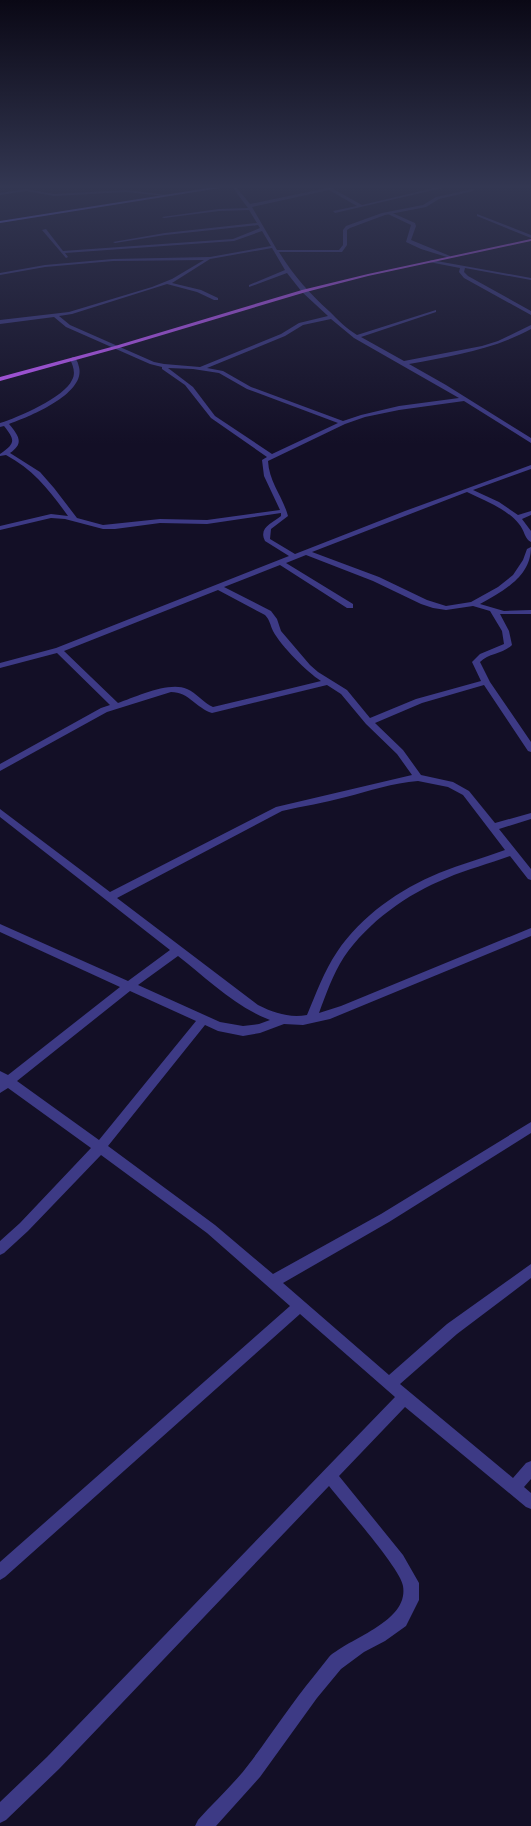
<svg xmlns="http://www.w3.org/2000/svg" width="531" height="1826" font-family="Inter,sans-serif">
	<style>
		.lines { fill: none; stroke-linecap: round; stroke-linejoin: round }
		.lane { fill: #3d3a85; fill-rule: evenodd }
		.street { fill: #3d3a85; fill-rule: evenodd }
		.secondary { fill: #6f6bff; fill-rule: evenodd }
		.primary { fill: #c25bff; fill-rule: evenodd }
	</style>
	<rect width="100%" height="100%" fill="#130f26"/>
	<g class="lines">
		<!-- lane -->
		<g class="lane">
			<path d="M 390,212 L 415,223 L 416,226 L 411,240 L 450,256 L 450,258 L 421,249 L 406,242 L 411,225 L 388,214 Z"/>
			<path d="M 477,214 L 531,235 L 531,238 L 477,216 Z"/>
		</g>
		<!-- street -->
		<g class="street">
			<path d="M 233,188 L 237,188 L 250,204 L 327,188 L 335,188 L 333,189 L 362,205 L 434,188 L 442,188 L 335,213 L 333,211 L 357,206 L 329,190 L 252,207 L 277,250 L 339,250 L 343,245 L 343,230 L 346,226 L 382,213 L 423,205 L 436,197 L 473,189 L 473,191 L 439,199 L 426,207 L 385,215 L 350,228 L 347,230 L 347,245 L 342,252 L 279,252 C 293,275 309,293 329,311 C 338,320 347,329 357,335 L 436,310 L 436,312 L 361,337 L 404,361 L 482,346 L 498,341 L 531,325 L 531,329 C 492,350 451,356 409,364 L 446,385 L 531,438 L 531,443 L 464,401 L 399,410 L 365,417 L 345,424 L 268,461 C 269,482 283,497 288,516 L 271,529 L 270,539 L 295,554 L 405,511 L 531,465 L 531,469 L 473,490 L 499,502 L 518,515 L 531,511 L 531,515 L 522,519 L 531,531 L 531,542 C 525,540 524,529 519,524 C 506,508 485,501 467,492 L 312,552 L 379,577 L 427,600 L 446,606 L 471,602 L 498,587 L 513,575 L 523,560 L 527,549 L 531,547 C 531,577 503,591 480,604 L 504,611 L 531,610 L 531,614 L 500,614 L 509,631 L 512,645 C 503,654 489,653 480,662 L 490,682 L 531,742 L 531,752 L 528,751 L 484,685 L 422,703 L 375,723 L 403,750 L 421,775 L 453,782 L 469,791 L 495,823 L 531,813 L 531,819 L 499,829 L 531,869 L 531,880 L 528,879 L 510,856 C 489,864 467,869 447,878 C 407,894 368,922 344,957 C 333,974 326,994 319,1013 L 341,1006 L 531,928 L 531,936 L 330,1019 L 303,1025 L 284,1024 L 260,1033 L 243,1036 L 218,1031 L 205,1025 L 108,1146 L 215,1225 L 273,1274 L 381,1214 L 531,1122 L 531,1133 L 389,1222 L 283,1283 L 389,1375 L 447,1324 L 531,1264 L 531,1278 L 457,1334 L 400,1384 L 513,1478 L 526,1463 L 531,1461 L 531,1479 L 524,1487 L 531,1493 L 531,1509 L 526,1507 L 405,1407 L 339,1476 L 403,1555 L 419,1583 L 419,1600 L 406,1626 L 385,1641 L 364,1652 L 341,1669 L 317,1698 L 260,1777 L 216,1826 L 195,1826 L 198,1820 C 215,1801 234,1784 249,1764 C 271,1735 291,1704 314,1676 C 319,1670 324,1663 329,1657 C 351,1637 409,1622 403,1586 C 401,1569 343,1504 329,1486 L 59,1769 L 6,1820 L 0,1823 L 0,1802 L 47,1757 L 395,1397 L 300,1314 L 5,1577 L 0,1580 L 0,1562 L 290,1306 L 207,1233 L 101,1155 L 28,1231 L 4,1253 L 0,1255 L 0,1241 L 20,1223 L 91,1148 L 8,1088 L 0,1093 L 0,1071 L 8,1075 L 120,987 L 0,932 L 0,924 L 128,981 L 170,950 L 0,817 L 0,809 L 110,892 L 276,807 L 412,775 L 397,754 L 366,724 L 341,694 L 327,685 L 212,713 C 196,708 189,692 171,692 L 107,712 L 0,771 L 0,764 L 101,708 L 110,705 L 57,653 L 0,668 L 0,663 L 56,648 L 289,556 L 265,541 C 258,527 273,523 281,516 L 281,513 L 207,524 L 160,523 L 115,529 L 103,529 L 65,519 L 51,518 L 0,530 L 0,526 L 51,514 L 68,516 C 50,491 34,470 6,455 L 0,456 L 0,454 C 16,443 15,440 4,426 L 0,427 L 0,423 C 17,418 65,397 72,380 C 76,373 73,366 70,359 L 73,357 C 77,359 78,363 79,367 C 86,394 29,417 9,424 C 18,435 25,443 10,453 L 40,472 L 54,488 L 77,518 L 103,525 L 160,519 L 207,520 L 280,510 L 264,476 L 262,460 L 267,457 L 211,418 L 185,385 L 162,369 L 162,367 L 150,364 L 66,327 L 54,317 L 0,324 L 0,320 L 69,312 L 152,287 L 172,279 L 204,260 L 113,261 L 45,267 L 0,275 L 0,273 L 45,265 L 113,259 L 210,257 L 271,246 L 262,231 L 234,241 L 65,253 L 68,257 L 66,258 L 42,230 L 46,229 L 63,251 L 233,239 L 260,228 L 258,225 L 165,235 L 115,243 L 113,242 L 165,233 L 257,223 L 249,210 L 219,211 L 164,218 L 162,217 L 219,209 L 248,208 ZM 272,248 L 285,270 L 249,285 L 249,287 L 287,273 L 302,292 L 328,316 L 299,323 L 281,334 L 200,367 L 164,364 L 154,362 L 70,325 L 59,316 L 72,314 L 167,284 L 197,292 L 214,300 L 218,300 L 218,298 L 201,290 L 172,283 L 210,259 ZM 331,319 L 354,338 L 459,398 L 399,406 L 361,415 L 343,421 L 251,387 L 223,371 L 207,368 L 285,336 L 303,325 ZM 168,368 L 193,369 L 219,373 L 247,389 L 338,423 L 272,454 L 215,416 L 193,387 ZM 306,555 L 373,581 L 421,604 L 433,608 L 446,610 L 473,606 L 490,611 L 502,631 L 504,644 L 480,654 L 472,662 L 481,681 L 416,699 L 370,718 L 347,690 L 318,672 L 310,665 L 281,631 L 277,619 L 271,611 L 224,587 L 280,565 L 347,608 L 353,608 L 353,604 L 286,563 ZM 218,590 L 265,615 C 270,620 270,625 273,631 C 281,646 307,672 321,681 L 213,707 C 203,703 197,693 187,689 C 169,681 136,697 118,703 L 64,651 ZM 418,781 L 448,787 L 463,795 L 505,850 C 483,858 461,864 439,873 C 400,889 361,916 337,952 C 324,971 316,994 307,1015 C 289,1018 274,1013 258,1005 L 117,898 L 282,811 C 303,806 324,803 346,797 C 369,791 393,783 418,781 ZM 178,956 C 205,977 237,1008 270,1020 L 259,1024 L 243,1026 L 220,1022 L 138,985 ZM 130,991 L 196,1021 L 99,1140 L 17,1081 Z"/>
			<path d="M 26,189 L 54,194 L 126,190 L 167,195 L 165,196 L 126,192 L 54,196 L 26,191 L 0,195 L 0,193 Z"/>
			<path d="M 431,260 L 531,278 L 531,280 L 465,268 L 464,272 L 468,276 L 531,311 L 531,315 L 464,278 L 459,272 L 460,268 L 429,262 Z"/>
		</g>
		<!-- secondary -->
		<path class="secondary" d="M 208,188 L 220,188 L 0,223 L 0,221 Z"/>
		<!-- primary -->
		<path class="primary" d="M 531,239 L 531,241 L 368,276 L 306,292 L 119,348 L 0,381 L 0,377 L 115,346 L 302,290 L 368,274 Z"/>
	</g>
	<!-- sky -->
	<linearGradient id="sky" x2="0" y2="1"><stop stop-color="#0a0815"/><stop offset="0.42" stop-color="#333752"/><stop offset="1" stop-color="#333752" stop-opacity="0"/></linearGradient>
	<rect width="531" height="444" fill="url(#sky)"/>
</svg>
